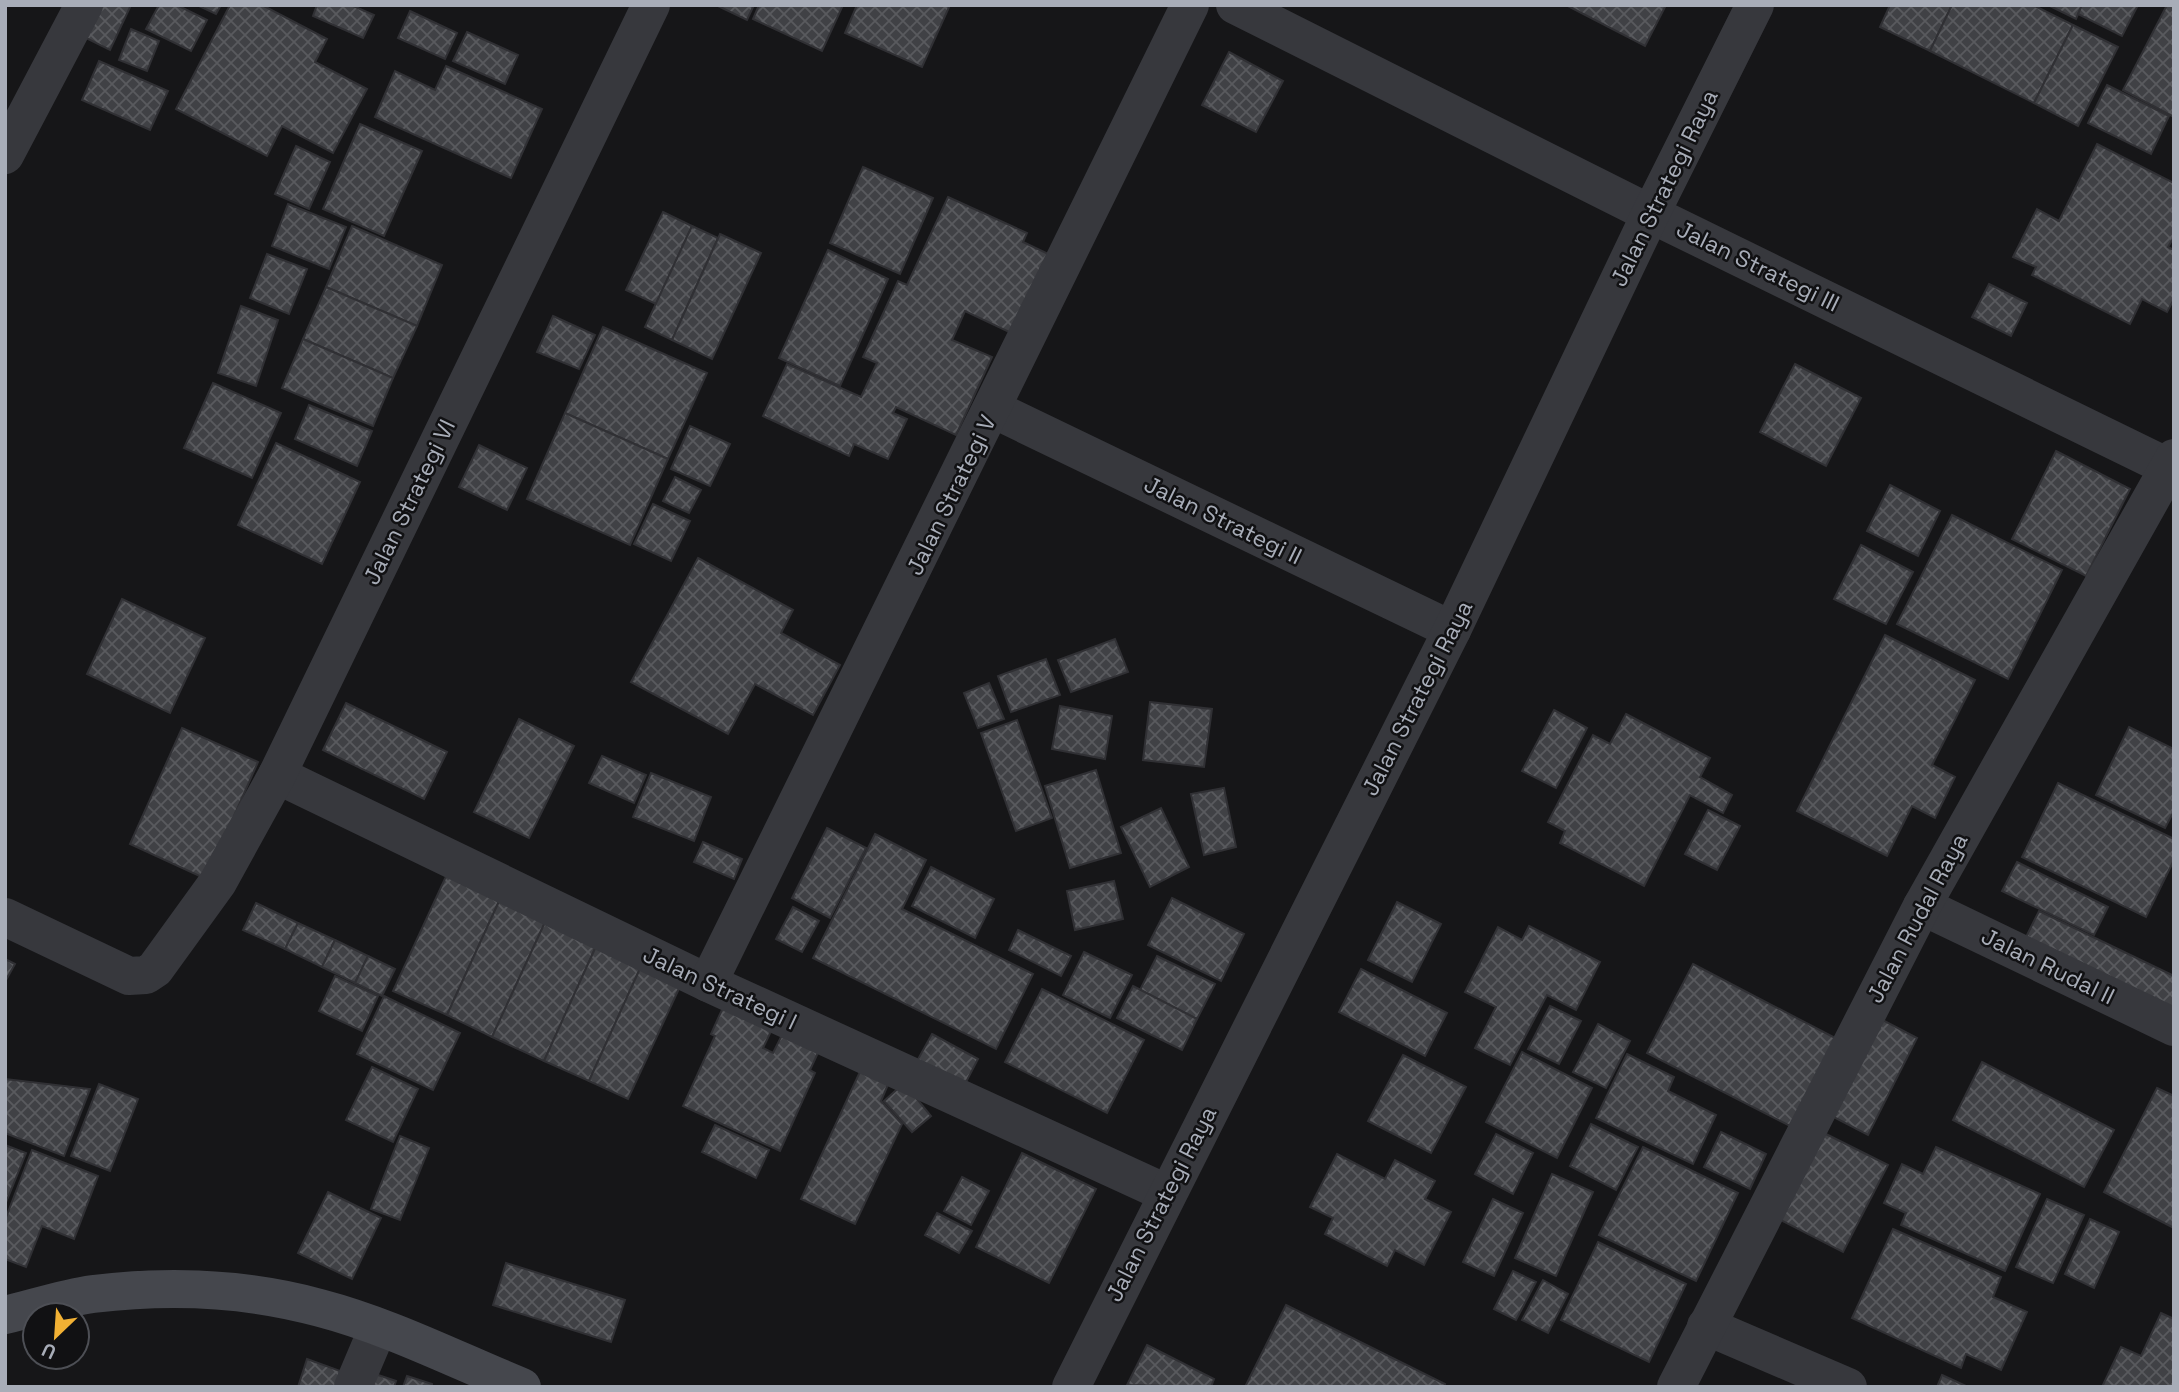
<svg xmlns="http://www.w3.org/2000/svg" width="2179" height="1392" font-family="'Space Grotesk',sans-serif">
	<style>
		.building { fill: url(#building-cross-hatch); stroke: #303034; stroke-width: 2 }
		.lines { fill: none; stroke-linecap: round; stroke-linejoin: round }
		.minor { stroke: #37383d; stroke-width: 38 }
		.tertiary { stroke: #37383d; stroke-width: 38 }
		.secondary { stroke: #45474d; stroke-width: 38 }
		.labels { text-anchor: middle; stroke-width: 5; stroke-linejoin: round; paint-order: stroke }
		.street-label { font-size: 23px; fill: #a8adb8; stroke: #111113 }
	</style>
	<defs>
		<pattern id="building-cross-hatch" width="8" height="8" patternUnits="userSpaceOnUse" patternTransform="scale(1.75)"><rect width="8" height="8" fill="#404145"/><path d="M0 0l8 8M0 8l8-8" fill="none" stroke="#595a5e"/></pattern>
	</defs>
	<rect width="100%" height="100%" fill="#161618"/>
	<!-- building -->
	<g class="building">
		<path d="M 97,5 L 131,5 L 110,50 L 82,36 Z"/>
		<path d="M 159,5 L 177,5 L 207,20 L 191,51 L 146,29 Z"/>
		<path d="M 197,5 L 221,5 L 216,14 Z"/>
		<path d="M 230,5 L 262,5 L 327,39 L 315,62 L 367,89 L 333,153 L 282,126 L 267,156 L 176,109 Z"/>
		<path d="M 317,5 L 351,5 L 374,15 L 363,38 L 313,16 Z"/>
		<path d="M 716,5 L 754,5 L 747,20 Z"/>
		<path d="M 759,5 L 843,5 L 822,51 L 753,19 Z"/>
		<path d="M 857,5 L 950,5 L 922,67 L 845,33 Z"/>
		<path d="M 1566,5 L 1666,5 L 1645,46 Z"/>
		<path d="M 1890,5 L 1952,5 L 1930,51 L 1880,27 Z"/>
		<path d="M 1952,5 L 2033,5 L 2073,25 L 2034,103 L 1930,51 Z"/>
		<path d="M 2048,5 L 2082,5 L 2076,19 Z"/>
		<path d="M 2082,5 L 2138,5 L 2122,36 L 2078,14 Z"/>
		<path d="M 2167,5 L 2174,5 L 2174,117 L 2123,90 Z"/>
		<path d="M 410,11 L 457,33 L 445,59 L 398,38 Z"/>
		<path d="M 2073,25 L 2118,47 L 2078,126 L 2034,103 Z"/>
		<path d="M 131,29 L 159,41 L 147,71 L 119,60 Z"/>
		<path d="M 467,32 L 518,55 L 505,84 L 453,61 Z"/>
		<path d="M 1229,52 L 1283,81 L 1256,132 L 1202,105 Z"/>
		<path d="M 99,61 L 168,91 L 150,130 L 82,100 Z"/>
		<path d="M 446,66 L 542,109 L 511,178 L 375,117 L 395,71 L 435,90 Z"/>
		<path d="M 2107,85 L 2169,116 L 2151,154 L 2088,123 Z"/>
		<path d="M 360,124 L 422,151 L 384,236 L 323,209 Z"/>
		<path d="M 2097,144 L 2174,183 L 2174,237 L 2168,247 L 2174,250 L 2174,299 L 2167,312 L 2142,299 L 2130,324 L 2032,275 L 2036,267 L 2013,257 L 2037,209 L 2059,221 Z"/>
		<path d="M 296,146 L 330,162 L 309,209 L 275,194 Z"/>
		<path d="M 863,167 L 933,198 L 900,274 L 830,243 Z"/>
		<path d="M 948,197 L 1027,233 L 1023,242 L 1061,260 L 1024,339 L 965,311 L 952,340 L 992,357 L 956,435 L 896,407 L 893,413 L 907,419 L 888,459 L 854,444 L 849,456 L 763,416 L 787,364 L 861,397 L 877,363 L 863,357 L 898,281 L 907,285 Z"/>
		<path d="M 288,204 L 346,227 L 329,269 L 272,246 Z"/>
		<path d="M 663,212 L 692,226 L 656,304 L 626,290 Z"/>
		<path d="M 352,226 L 442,265 L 417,326 L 326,287 Z"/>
		<path d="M 692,226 L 718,238 L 672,340 L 645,327 Z"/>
		<path d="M 720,234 L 761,253 L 712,359 L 672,340 Z"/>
		<path d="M 828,250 L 888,279 L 840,386 L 779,358 Z"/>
		<path d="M 267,254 L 307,269 L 289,314 L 250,298 Z"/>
		<path d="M 1989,284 L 2027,303 L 2011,336 L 1972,317 Z"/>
		<path d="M 326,287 L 417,326 L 393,378 L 303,339 Z"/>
		<path d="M 241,306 L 278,320 L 256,386 L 218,373 Z"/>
		<path d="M 553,316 L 595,335 L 579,369 L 537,352 Z"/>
		<path d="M 603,327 L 707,373 L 668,459 L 565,413 Z"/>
		<path d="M 303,339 L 393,378 L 373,426 L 282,388 Z"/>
		<path d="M 1795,364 L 1861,398 L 1826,466 L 1760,432 Z"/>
		<path d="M 213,383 L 281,413 L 252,478 L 184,448 Z"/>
		<path d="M 309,405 L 372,431 L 357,466 L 295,439 Z"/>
		<path d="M 565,413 L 668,459 L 630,545 L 527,499 Z"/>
		<path d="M 690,426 L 730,444 L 710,486 L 671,469 Z"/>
		<path d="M 276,443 L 360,482 L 322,564 L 238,525 Z"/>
		<path d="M 479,445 L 527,468 L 507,510 L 459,487 Z"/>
		<path d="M 2056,451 L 2130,489 L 2086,576 L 2012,539 Z"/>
		<path d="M 675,477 L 701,490 L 689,513 L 663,501 Z"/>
		<path d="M 1890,485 L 1940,511 L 1918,556 L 1867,531 Z"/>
		<path d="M 653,504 L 690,521 L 671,561 L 634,544 Z"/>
		<path d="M 1952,515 L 2062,570 L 2008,679 L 1897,624 Z"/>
		<path d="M 1861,545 L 1913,572 L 1886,624 L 1834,599 Z"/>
		<path d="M 698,558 L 793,610 L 781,633 L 840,665 L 813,715 L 755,684 L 728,734 L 631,682 Z"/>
		<path d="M 122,599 L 205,638 L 170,713 L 87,674 Z"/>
		<path d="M 1885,635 L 1975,680 L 1932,765 L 1955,777 L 1935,818 L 1912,806 L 1887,856 L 1797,811 Z"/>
		<path d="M 1115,639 L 1128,672 L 1071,692 L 1058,660 Z"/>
		<path d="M 1046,659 L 1060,695 L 1011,712 L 998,676 Z"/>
		<path d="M 989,683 L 1004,719 L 978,728 L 964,693 Z"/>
		<path d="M 1150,702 L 1212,709 L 1204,767 L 1143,760 Z"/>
		<path d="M 346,703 L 447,752 L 424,799 L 323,750 Z"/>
		<path d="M 1060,706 L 1112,716 L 1105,759 L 1052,749 Z"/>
		<path d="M 1554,710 L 1587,728 L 1556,788 L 1522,771 Z"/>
		<path d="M 1626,714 L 1710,758 L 1700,777 L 1732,795 L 1723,813 L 1690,795 L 1644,886 L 1560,843 L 1565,831 L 1548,822 L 1593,735 L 1610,744 Z"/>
		<path d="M 519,719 L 574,746 L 529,838 L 474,812 Z"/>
		<path d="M 1017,720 L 1052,818 L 1016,831 L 981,733 Z"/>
		<path d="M 2129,727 L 2174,749 L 2174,811 L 2165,828 L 2096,795 Z"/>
		<path d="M 182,728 L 258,762 L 206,879 L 130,844 Z"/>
		<path d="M 602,756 L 646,775 L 634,803 L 589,783 Z"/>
		<path d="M 1096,770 L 1121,853 L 1070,868 L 1045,786 Z"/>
		<path d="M 651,773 L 711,797 L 694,841 L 633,817 Z"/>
		<path d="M 2058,783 L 2174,839 L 2174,860 L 2146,917 L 2022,857 Z"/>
		<path d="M 1224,788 L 1236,847 L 1204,855 L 1191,794 Z"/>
		<path d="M 1161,808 L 1189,867 L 1150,887 L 1121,827 Z"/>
		<path d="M 1708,810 L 1740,826 L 1717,870 L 1685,854 Z"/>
		<path d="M 827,828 L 866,848 L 830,918 L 792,898 Z"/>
		<path d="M 875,834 L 926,860 L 902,909 L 1033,974 L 996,1049 L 813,958 Z"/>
		<path d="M 703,842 L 742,859 L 734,879 L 694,862 Z"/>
		<path d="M 2017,862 L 2108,907 L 2094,935 L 2002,891 Z"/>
		<path d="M 931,867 L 994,899 L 975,938 L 912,906 Z"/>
		<path d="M 448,872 L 501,897 L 447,1015 L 393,991 Z"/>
		<path d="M 1114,881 L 1123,919 L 1075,930 L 1067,891 Z"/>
		<path d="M 501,897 L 547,918 L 492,1037 L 447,1015 Z"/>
		<path d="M 1172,898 L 1244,934 L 1221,981 L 1148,945 Z"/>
		<path d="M 1397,902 L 1441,924 L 1412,982 L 1368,960 Z"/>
		<path d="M 256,903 L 298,923 L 285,949 L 243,930 Z"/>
		<path d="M 793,907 L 819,921 L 802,952 L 776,939 Z"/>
		<path d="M 2039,911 L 2174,976 L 2174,1023 L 2020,949 Z"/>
		<path d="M 547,918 L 598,942 L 544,1061 L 492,1037 Z"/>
		<path d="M 298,923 L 335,940 L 322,967 L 285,949 Z"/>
		<path d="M 1529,926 L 1600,962 L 1576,1010 L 1547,995 L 1510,1065 L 1475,1048 L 1496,1007 L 1465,992 L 1498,927 L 1522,940 Z"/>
		<path d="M 1018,930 L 1071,956 L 1061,976 L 1009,950 Z"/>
		<path d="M 335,940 L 368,956 L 355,983 L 322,967 Z"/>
		<path d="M 598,942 L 643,962 L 589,1081 L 544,1061 Z"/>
		<path d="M 1084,952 L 1132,975 L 1110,1018 L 1063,995 Z"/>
		<path d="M 368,956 L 395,969 L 382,996 L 355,983 Z"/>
		<path d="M 1157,956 L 1215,984 L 1197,1019 L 1140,990 Z"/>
		<path d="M 5,959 L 15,964 L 5,982 Z"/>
		<path d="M 643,962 L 683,980 L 628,1099 L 589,1081 Z"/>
		<path d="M 1693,964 L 1841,1041 L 1796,1129 L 1647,1053 Z"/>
		<path d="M 1361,969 L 1447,1013 L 1425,1056 L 1339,1012 Z"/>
		<path d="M 335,976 L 378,996 L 362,1031 L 319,1011 Z"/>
		<path d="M 1133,986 L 1197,1019 L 1182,1050 L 1117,1018 Z"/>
		<path d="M 1042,989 L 1144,1040 L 1107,1113 L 1005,1062 Z"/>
		<path d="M 384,996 L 460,1033 L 433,1090 L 357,1054 Z"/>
		<path d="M 725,1003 L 774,1025 L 763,1048 L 773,1053 L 786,1027 L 822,1044 L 810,1070 L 815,1073 L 780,1151 L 683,1106 L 715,1036 L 711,1034 Z"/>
		<path d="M 1550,1006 L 1581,1021 L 1559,1064 L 1528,1049 Z"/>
		<path d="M 1873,1015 L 1917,1038 L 1868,1135 L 1824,1112 Z"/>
		<path d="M 1598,1024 L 1630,1041 L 1606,1088 L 1573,1072 Z"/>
		<path d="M 932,1034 L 978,1059 L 964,1086 L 917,1061 Z"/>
		<path d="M 1522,1052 L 1592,1088 L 1557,1158 L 1486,1122 Z"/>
		<path d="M 1627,1054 L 1674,1077 L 1668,1091 L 1716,1115 L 1693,1164 L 1596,1118 Z"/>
		<path d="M 1403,1055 L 1466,1087 L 1431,1153 L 1368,1121 Z"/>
		<path d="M 1982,1062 L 2114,1130 L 2084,1187 L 1953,1120 Z"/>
		<path d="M 864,1063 L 892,1075 L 881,1101 L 902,1124 L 855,1224 L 801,1199 Z"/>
		<path d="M 372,1067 L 418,1089 L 393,1142 L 346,1120 Z"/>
		<path d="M 5,1079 L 90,1089 L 64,1156 L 5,1133 Z"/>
		<path d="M 904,1083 L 931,1116 L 912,1132 L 884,1101 Z"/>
		<path d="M 99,1084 L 138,1099 L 110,1171 L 71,1156 Z"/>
		<path d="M 2157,1088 L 2174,1096 L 2174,1228 L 2104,1192 Z"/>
		<path d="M 1591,1124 L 1638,1147 L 1616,1190 L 1570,1166 Z"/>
		<path d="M 715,1125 L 769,1150 L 756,1178 L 702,1152 Z"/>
		<path d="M 1816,1129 L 1888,1165 L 1843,1252 L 1771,1215 Z"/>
		<path d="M 1721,1132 L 1766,1154 L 1750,1189 L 1704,1167 Z"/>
		<path d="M 1496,1134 L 1533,1153 L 1513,1194 L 1475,1174 Z"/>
		<path d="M 400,1136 L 429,1148 L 400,1220 L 371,1209 Z"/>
		<path d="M 5,1145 L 26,1153 L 5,1205 Z"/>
		<path d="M 1643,1147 L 1738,1193 L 1696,1281 L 1599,1235 Z"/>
		<path d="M 1936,1147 L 2040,1194 L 2005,1271 L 1901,1225 L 1906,1213 L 1884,1203 L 1902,1164 L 1923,1174 Z"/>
		<path d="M 32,1150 L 98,1176 L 74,1239 L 42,1226 L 26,1267 L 5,1259 L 5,1220 Z"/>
		<path d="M 1022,1153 L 1096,1189 L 1049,1283 L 976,1247 Z"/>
		<path d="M 1337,1154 L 1385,1179 L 1395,1160 L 1435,1181 L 1425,1199 L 1451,1212 L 1424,1265 L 1395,1250 L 1387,1266 L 1325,1234 L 1333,1218 L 1310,1207 Z"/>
		<path d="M 1552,1174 L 1593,1192 L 1556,1276 L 1515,1258 Z"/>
		<path d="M 962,1177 L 989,1191 L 971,1225 L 944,1211 Z"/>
		<path d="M 328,1192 L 381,1218 L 352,1279 L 298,1253 Z"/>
		<path d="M 1493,1199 L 1523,1213 L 1494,1276 L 1463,1262 Z"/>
		<path d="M 2047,1199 L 2084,1215 L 2053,1283 L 2016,1267 Z"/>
		<path d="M 937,1213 L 972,1231 L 959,1253 L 925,1235 Z"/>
		<path d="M 2090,1219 L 2119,1232 L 2094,1288 L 2065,1274 Z"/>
		<path d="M 1893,1229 L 2001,1277 L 1993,1297 L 2027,1312 L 2001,1370 L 1966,1354 L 1961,1368 L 1852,1318 Z"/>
		<path d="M 1598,1242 L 1686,1284 L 1649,1362 L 1561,1320 Z"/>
		<path d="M 506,1263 L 625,1300 L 611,1342 L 493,1305 Z"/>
		<path d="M 1513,1271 L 1536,1282 L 1516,1320 L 1494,1309 Z"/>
		<path d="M 1543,1280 L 1568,1294 L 1548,1333 L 1522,1320 Z"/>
		<path d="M 1286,1305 L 1445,1384 L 1444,1387 L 1245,1387 Z"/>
		<path d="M 2161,1313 L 2174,1319 L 2174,1387 L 2102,1387 L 2121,1347 L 2141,1356 Z"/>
		<path d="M 1147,1345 L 1214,1379 L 1211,1387 L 1127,1385 Z"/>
		<path d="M 307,1359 L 343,1372 L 337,1387 L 298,1387 Z"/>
		<path d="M 369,1372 L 396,1381 L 394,1387 L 365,1387 Z"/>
		<path d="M 1942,1375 L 1968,1387 L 1937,1387 Z"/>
		<path d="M 407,1376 L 432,1384 L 432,1387 L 403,1387 Z"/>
	</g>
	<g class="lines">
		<!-- minor -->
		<g class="minor">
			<path d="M 1235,5 L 1669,223 L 2174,470"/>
			<path d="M 5,155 L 84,5"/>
			<path d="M 993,409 L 1452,630"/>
			<path d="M 277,775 L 708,983 L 1166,1193"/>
			<path d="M 1922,906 L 2174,1027"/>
			<path d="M 5,917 L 129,976 L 146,975 L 155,969 L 218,882 L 277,775 L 651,5"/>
			<path d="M 708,983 L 1190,5"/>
			<path d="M 1706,1326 L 1848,1387"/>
			<path d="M 353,1387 L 378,1328"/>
			<path d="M 1676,1387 L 1922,906 L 2174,458"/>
		</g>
		<!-- tertiary -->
		<path class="tertiary" d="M 1071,1387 L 1452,630 L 1651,213 L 1755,5"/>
		<!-- secondary -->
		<path class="secondary" d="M 5,1315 C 34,1308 64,1298 93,1294 C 168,1285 247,1288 320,1308 C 389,1326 456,1360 522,1387"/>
	</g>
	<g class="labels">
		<!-- street labels -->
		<g class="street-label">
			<text transform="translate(1664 188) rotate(-64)" y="8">Jalan Strategi Raya</text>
			<text transform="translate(1758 266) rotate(26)" y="8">Jalan Strategi III</text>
			<text transform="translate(951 495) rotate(-64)" y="8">Jalan Strategi V</text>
			<text transform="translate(409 502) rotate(-64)" y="8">Jalan Strategi VI</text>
			<text transform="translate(1223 520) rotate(26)" y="8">Jalan Strategi II</text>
			<text transform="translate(1417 698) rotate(-63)" y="8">Jalan Strategi Raya</text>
			<text transform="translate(1917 918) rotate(-62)" y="8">Jalan Rudal Raya</text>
			<text transform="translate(2048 966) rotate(26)" y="8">Jalan Rudal II</text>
			<text transform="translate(720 988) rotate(25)" y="8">Jalan Strategi I</text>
			<text transform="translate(1161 1204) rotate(-63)" y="8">Jalan Strategi Raya</text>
		</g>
	</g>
	<!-- border -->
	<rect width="2179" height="1392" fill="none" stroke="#a8adb8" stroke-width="14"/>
	<!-- north arrow -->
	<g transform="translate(56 1336) rotate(205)"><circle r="33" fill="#111113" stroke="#4d4f55" stroke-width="2"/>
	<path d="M0-5L12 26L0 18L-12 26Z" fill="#f2b134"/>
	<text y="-10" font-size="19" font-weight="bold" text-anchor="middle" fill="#a8adb8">U</text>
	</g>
</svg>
